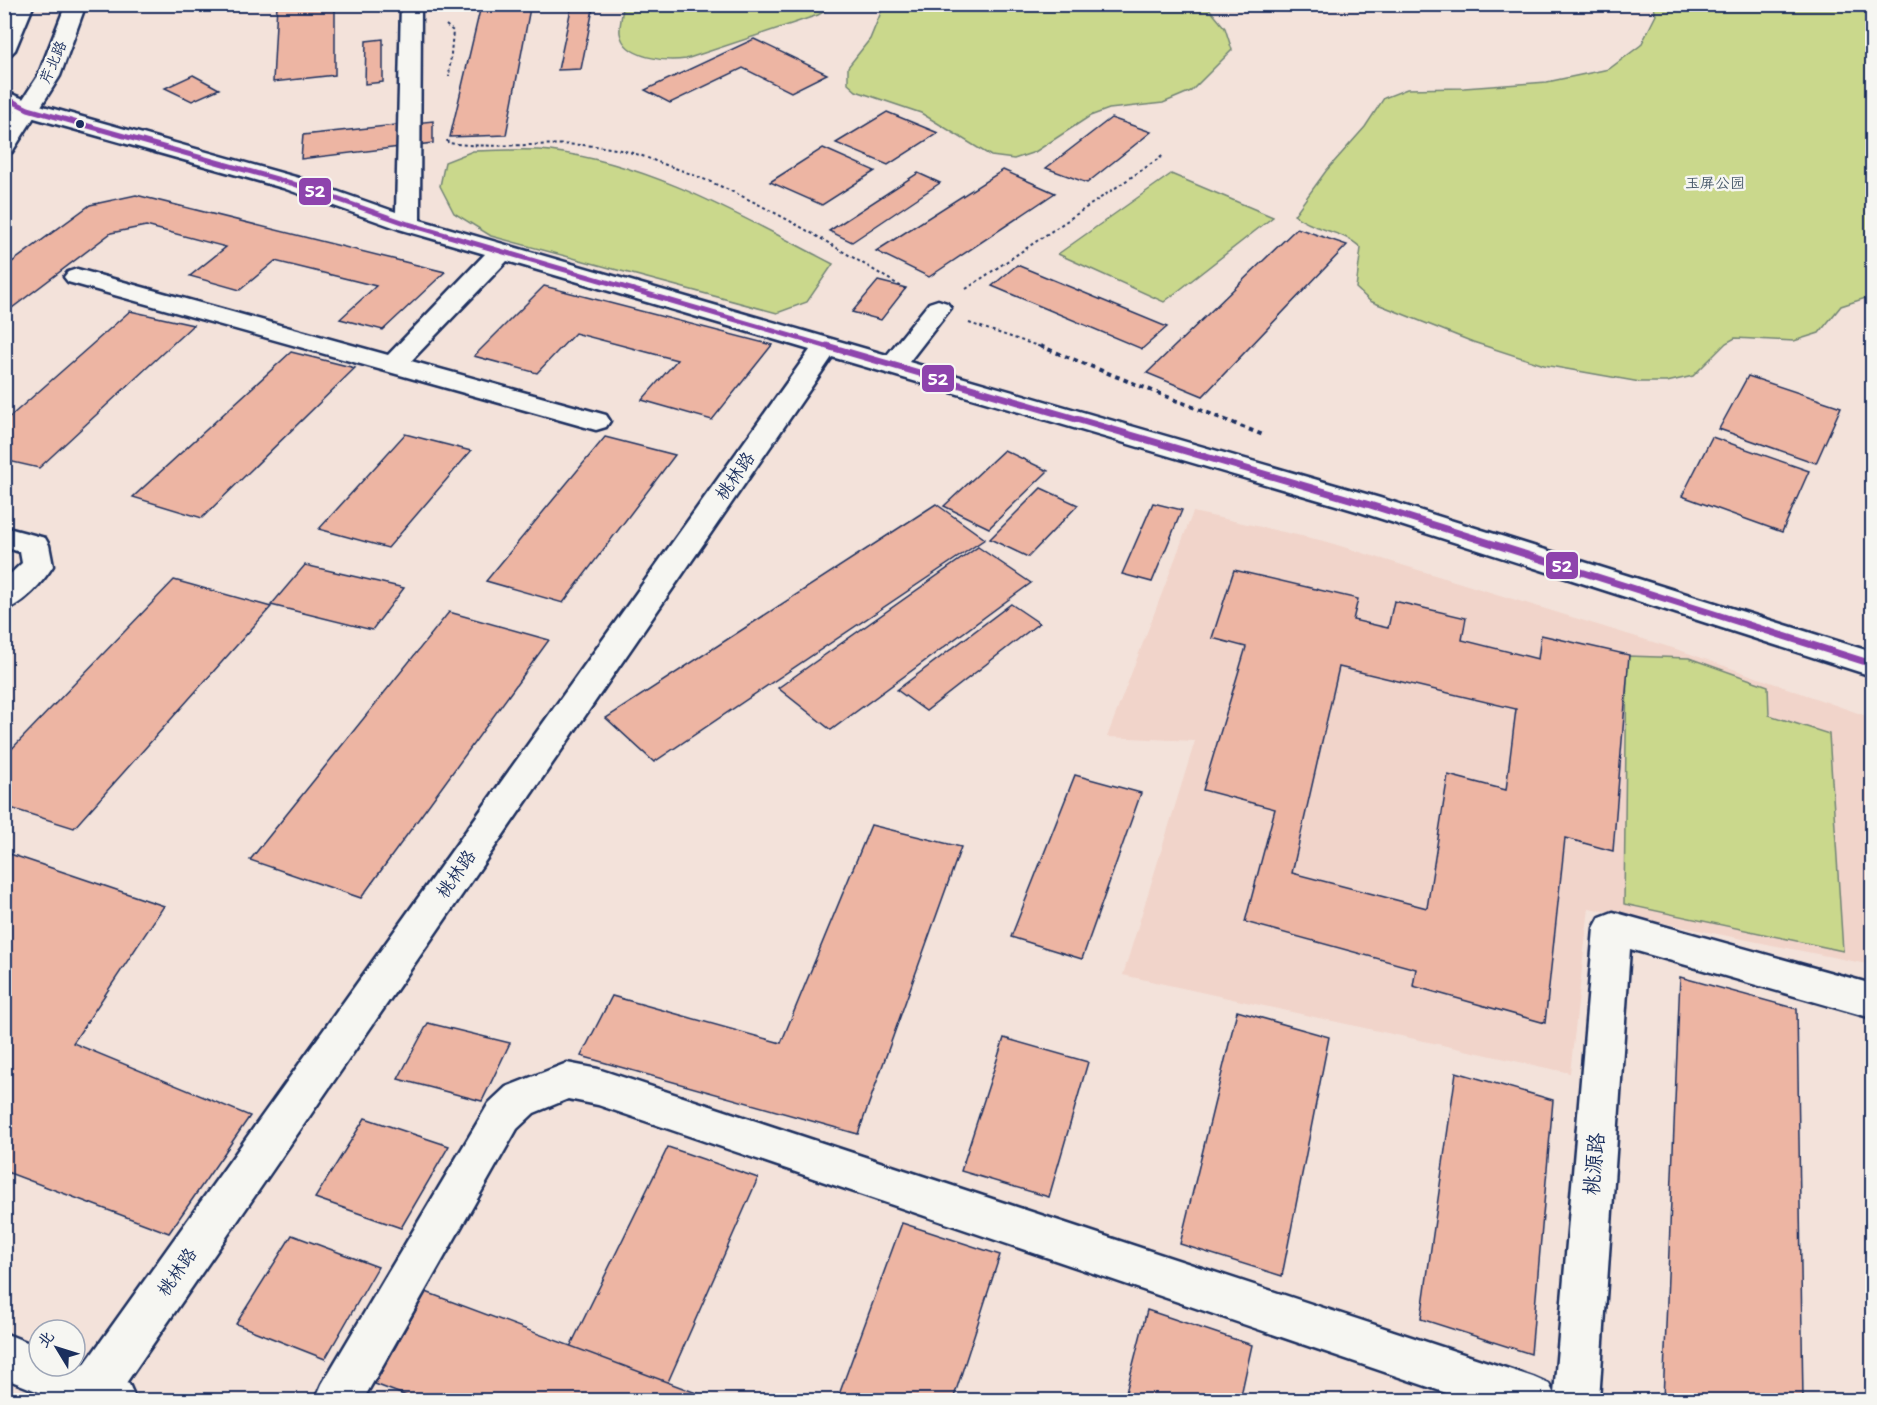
<svg xmlns="http://www.w3.org/2000/svg" width="1877" height="1405" font-family="'Shantell Sans','LXGW WenKai TC',sans-serif">
	<style>
		.built { fill: #f1d4ca }
		.green { fill: #cad88c; stroke: #728475; stroke-width: 1.5 }
		.building { fill: #edb5a3; stroke: #1b2f5e; stroke-width: 1.5; fill-rule: evenodd }
		.lines { fill: none; stroke-linecap: round; stroke-linejoin: round }
		.minor-casing { stroke: #1b2f5e; stroke-width: 5 }
		.major-casing { stroke: #1b2f5e; stroke-width: 5 }
		.path-far1 { stroke: #1b2f5e; stroke-width: 2; stroke-dasharray: 3 3; stroke-linecap: butt }
		.path { stroke: #1b2f5e; stroke-width: 4; stroke-dasharray: 4.5 4.5; stroke-linecap: butt }
		.minor { fill: #f6f6f2; fill-rule: evenodd }
		.major { fill: #f6f6f2; fill-rule: evenodd }
		.bus-1-far1-casing { stroke: #f6f6f2; stroke-width: 8 }
		.bus-1-casing { stroke: #f6f6f2; stroke-width: 11 }
		.bus-1-far1 { stroke: #8e44ad; stroke-width: 5 }
		.bus-1 { stroke: #8e44ad; stroke-width: 7 }
		.bus-dot { fill: #1b2f5e; stroke: #f6f6f2; stroke-width: 2 }
		.labels { text-anchor: middle; stroke-width: 5; stroke-linejoin: round; paint-order: stroke }
		.far-street-label { font-size: 15px; fill: #1b2f5e; stroke: #f6f6f2 }
		.far-park-label { font-size: 15px; fill: #47596a; stroke: #f6f6f2 }
		.street-label { font-size: 18px; fill: #1b2f5e; stroke: #f6f6f2 }
		.near-street-label { font-size: 21px; fill: #1b2f5e; stroke: #f6f6f2 }
		.line-badge { stroke: #f6f6f2; stroke-width: 2 }
		.badge-label { font-size: 16px; text-anchor: middle; font-weight: bold; fill: #fff }
	</style>
	<rect width="100%" height="100%" fill="#f3e2da"/>
	<filter id="ink" filterUnits="userSpaceOnUse"><feTurbulence type="fractalNoise" baseFrequency=".0167" numOctaves="2"/><feDisplacementMap in="SourceGraphic" scale="12" xChannelSelector="R" yChannelSelector="G"/><feConvolveMatrix kernelMatrix="1 2 1 2 8 2 1 2 1" color-interpolation-filters="sRGB"/></filter>
	<g filter="url(#ink)">
		<!-- built -->
		<path class="built" d="M 1193,512 L 1324,541 L 1679,650 L 1872,718 L 1872,965 L 1589,908 L 1570,1073 L 1123,975 L 1195,741 L 1107,737 Z"/>
		<!-- green -->
		<g class="green">
			<path d="M 623,5 L 623,4 L 835,5 L 818,15 L 686,59 C 667,62 624,59 620,33 C 619,25 623,13 623,5 Z"/>
			<path d="M 884,5 L 1206,5 L 1225,28 L 1232,50 L 1191,91 L 1163,103 L 1109,109 L 1090,116 L 1035,152 L 1014,159 L 991,156 L 921,113 L 856,91 L 848,84 L 848,67 L 870,39 Z"/>
			<path d="M 1653,5 L 1872,5 L 1872,296 L 1841,306 L 1819,333 L 1794,341 L 1735,338 L 1726,343 L 1693,376 L 1667,382 L 1640,382 L 1544,365 L 1473,342 L 1370,301 L 1356,288 L 1361,248 C 1343,230 1314,231 1294,215 L 1326,171 L 1365,127 L 1384,98 L 1407,89 L 1464,88 L 1547,82 L 1609,69 L 1641,45 L 1656,15 Z"/>
			<path d="M 473,151 C 498,151 525,148 550,151 C 653,164 742,217 833,264 L 807,302 L 777,313 L 491,236 L 454,213 L 440,186 L 445,162 Z"/>
			<path d="M 1171,174 L 1273,217 L 1164,302 L 1058,254 Z"/>
			<path d="M 1627,656 L 1689,658 L 1768,686 L 1769,715 L 1829,734 L 1843,951 L 1624,904 Z"/>
		</g>
		<!-- building -->
		<g class="building">
			<path d="M 277,4 L 335,4 L 335,75 L 273,82 Z"/>
			<path d="M 572,4 L 594,4 L 581,69 L 558,70 Z"/>
			<path d="M 530,8 L 506,135 L 450,137 L 480,10 Z"/>
			<path d="M 383,39 L 383,82 L 365,84 L 366,41 Z"/>
			<path d="M 754,39 L 827,74 L 791,92 L 743,68 L 670,103 L 645,90 Z"/>
			<path d="M 193,75 L 219,89 L 192,101 L 165,88 Z"/>
			<path d="M 887,112 L 938,133 L 888,165 L 836,143 Z"/>
			<path d="M 1111,118 L 1151,132 L 1087,183 L 1046,168 Z"/>
			<path d="M 433,121 L 433,143 L 301,159 L 303,135 Z"/>
			<path d="M 823,148 L 875,171 L 822,205 L 770,182 Z"/>
			<path d="M 1003,170 L 1055,193 L 929,277 L 876,251 Z"/>
			<path d="M 918,173 L 940,183 L 852,242 L 829,231 Z"/>
			<path d="M 136,195 L 445,272 L 383,330 L 340,319 L 376,286 L 275,261 L 240,290 L 190,276 L 226,247 L 146,226 L 111,233 L 4,314 L 4,268 L 90,205 Z"/>
			<path d="M 1297,228 L 1347,245 L 1203,396 L 1147,373 Z"/>
			<path d="M 1017,265 L 1167,327 L 1142,349 L 992,286 Z"/>
			<path d="M 878,281 L 906,288 L 881,320 L 852,312 Z"/>
			<path d="M 544,286 L 772,345 L 712,420 L 642,400 L 677,360 L 575,333 L 537,373 L 474,356 Z"/>
			<path d="M 130,311 L 193,325 L 39,468 L 4,460 L 4,422 Z"/>
			<path d="M 291,352 L 355,368 L 202,518 L 133,497 Z"/>
			<path d="M 1748,376 L 1841,407 L 1816,463 L 1719,429 Z"/>
			<path d="M 405,434 L 471,451 L 388,548 L 319,529 Z"/>
			<path d="M 605,437 L 675,455 L 563,603 L 486,581 Z"/>
			<path d="M 1712,437 L 1809,471 L 1782,532 L 1682,496 Z"/>
			<path d="M 1004,450 L 1048,471 L 989,528 L 944,506 Z"/>
			<path d="M 1041,488 L 1078,505 L 1028,557 L 990,539 Z"/>
			<path d="M 1153,503 L 1182,510 L 1152,582 L 1122,574 Z"/>
			<path d="M 936,504 L 985,539 L 654,762 L 606,718 Z"/>
			<path d="M 978,547 L 1031,583 L 831,730 L 778,688 Z"/>
			<path d="M 305,565 L 404,588 L 372,630 L 271,605 Z"/>
			<path d="M 1234,570 L 1358,599 L 1353,620 L 1388,628 L 1394,601 L 1466,618 L 1462,640 L 1538,659 L 1541,635 L 1629,655 L 1613,851 L 1565,838 L 1545,1023 L 1413,986 L 1416,969 L 1245,922 L 1275,809 L 1203,790 L 1246,647 L 1212,638 ZM 1339,667 L 1516,709 L 1506,790 L 1448,775 L 1427,908 L 1292,873 Z"/>
			<path d="M 174,580 L 271,607 L 74,828 L 4,806 L 4,757 Z"/>
			<path d="M 1011,604 L 1039,623 L 926,711 L 897,690 Z"/>
			<path d="M 449,612 L 549,640 L 361,898 L 250,860 Z"/>
			<path d="M 1075,775 L 1141,793 L 1082,959 L 1011,937 Z"/>
			<path d="M 871,825 L 961,847 L 858,1134 L 581,1056 L 612,996 L 781,1043 Z"/>
			<path d="M 4,852 L 164,906 L 73,1043 L 250,1116 L 169,1233 L 4,1171 Z"/>
			<path d="M 1680,977 L 1797,1009 L 1803,1400 L 1663,1400 Z"/>
			<path d="M 1237,1011 L 1329,1037 L 1282,1276 L 1180,1244 Z"/>
			<path d="M 428,1023 L 510,1043 L 482,1101 L 398,1079 Z"/>
			<path d="M 1004,1038 L 1088,1062 L 1049,1197 L 961,1171 Z"/>
			<path d="M 1456,1072 L 1553,1100 L 1531,1354 L 1421,1319 Z"/>
			<path d="M 365,1118 L 449,1146 L 401,1228 L 315,1198 Z"/>
			<path d="M 668,1147 L 758,1178 L 660,1400 L 544,1400 Z"/>
			<path d="M 902,1223 L 1000,1255 L 953,1400 L 837,1400 Z"/>
			<path d="M 292,1235 L 378,1267 L 325,1359 L 236,1324 Z"/>
			<path d="M 426,1292 L 715,1400 L 417,1400 L 375,1384 Z"/>
			<path d="M 1147,1310 L 1252,1345 L 1240,1400 L 1124,1400 Z"/>
		</g>
		<g class="lines">
			<!-- minor casing -->
			<g class="minor-casing">
				<g id="minor">
					<path d="M 401,4 L 421,4 L 420,220 L 887,355 L 929,303 L 938,300 L 947,303 L 951,308 L 909,362 L 1380,498 L 1872,652 L 1872,676 L 1360,512 L 832,357 L 126,1383 L 129,1384 L 136,1400 L 59,1400 L 4,1378 L 4,1333 L 39,1347 L 39,1366 L 75,1366 L 75,1362 L 84,1365 L 810,350 L 507,261 L 411,361 L 606,415 L 610,421 L 606,427 L 596,430 L 68,282 L 64,277 L 68,272 L 77,269 L 388,355 L 485,254 L 399,229 L 283,188 L 20,114 L 4,106 L 4,91 L 36,104 L 299,178 L 396,212 Z"/>
					<path d="M 4,527 L 45,538 L 49,545 L 53,566 C 43,582 23,605 4,610 L 4,580 L 22,563 L 20,552 L 4,547 Z"/>
					<path d="M 1613,912 L 1872,984 L 1872,1018 L 1630,949 L 1599,1400 L 1467,1400 L 598,1105 L 568,1099 L 534,1113 L 517,1129 L 363,1400 L 315,1400 L 322,1384 L 489,1103 L 506,1087 L 567,1063 L 598,1069 L 1533,1377 L 1549,1384 L 1554,1394 L 1594,928 L 1600,917 Z"/>
				</g>
			</g>
			<!-- major casing -->
			<g class="major-casing">
				<g id="major">
					<path d="M 14,4 L 34,4 L 15,50 L 11,54 L 4,56 L 4,25 Z"/>
					<path d="M 66,4 L 86,4 L 60,76 L 12,152 L 4,154 L 4,128 L 38,76 Z"/>
				</g>
			</g>
			<!-- path-far1 -->
			<g class="path-far1">
				<path d="M 446,25 L 453,31 L 449,77"/>
				<path d="M 447,140 L 448,143 C 507,151 566,137 625,151 C 640,154 654,161 669,166 C 754,195 830,244 907,290"/>
				<path d="M 966,289 L 1164,155"/>
				<path d="M 969,323 L 1044,348"/>
			</g>
			<!-- path -->
			<path class="path" d="M 1040,346 L 1263,435"/>
			<!-- minor -->
			<use href="#minor" class="minor"/>
			<!-- major -->
			<use href="#major" class="major"/>
			<!-- bus-1-far1 casing -->
			<g class="bus-1-far1-casing">
				<path id="bus-1-far1" d="M 4,97 L 28,109 L 291,183 L 408,224 L 832,348"/>
			</g>
			<!-- bus-1 casing -->
			<g class="bus-1-casing">
				<path id="bus-1" d="M 827,346 L 1370,505 L 1872,664"/>
			</g>
			<!-- bus-1-far1 -->
			<use href="#bus-1-far1" class="bus-1-far1"/>
			<!-- bus-1 -->
			<use href="#bus-1" class="bus-1"/>
		</g>
	</g>
	<!-- markers -->
	<circle class="bus-dot" cx="80" cy="124" r="5"/>
	<g class="labels">
		<!-- far-street labels -->
		<g class="far-street-label">
			<text transform="translate(53 62) rotate(-66)" y="5">芹北路</text>
		</g>
		<!-- far-park labels -->
		<g class="far-park-label">
			<text x="1715" y="188">玉屏公园</text>
		</g>
		<!-- street labels -->
		<g class="street-label">
			<text transform="translate(735 476) rotate(-55)" y="6">桃林路</text>
			<text transform="translate(456 874) rotate(-55)" y="6">桃林路</text>
			<text transform="translate(177 1272) rotate(-55)" y="6">桃林路</text>
		</g>
		<!-- near-street labels -->
		<g class="near-street-label">
			<text transform="translate(1594 1164) rotate(-85)" y="7">桃源路</text>
		</g>
	</g>
	<g class="line-badge">
		<rect x="298" y="177" width="34" height="29" rx="6" fill="#8e44ad"/>
		<rect x="921" y="364" width="34" height="29" rx="6" fill="#8e44ad"/>
		<rect x="1545" y="551" width="34" height="29" rx="6" fill="#8e44ad"/>
	</g>
	<g class="badge-label">
		<text x="315" y="197">52</text>
		<text x="938" y="385">52</text>
		<text x="1562" y="572">52</text>
	</g>
	<!-- margin -->
	<rect width="1877" height="1405" fill="none" stroke="#f6f6f2" stroke-width="24"/>
	<rect x="12" y="12" width="1853" height="1381" fill="none" stroke="#1b2f5e" stroke-width="2" filter="url(#ink)"/>
	<!-- north arrow -->
	<g transform="translate(57 1348) rotate(308)"><circle r="28" fill="#f6f6f2" stroke="#9ea6b7" stroke-width="1.5"/>
	<path d="M0-4.5L10 22L0 15L-10 22Z" fill="#1b2f5e"/>
	<text y="-9" font-size="16" font-weight="bold" text-anchor="middle" fill="#1b2f5e">北</text>
	</g>
</svg>
